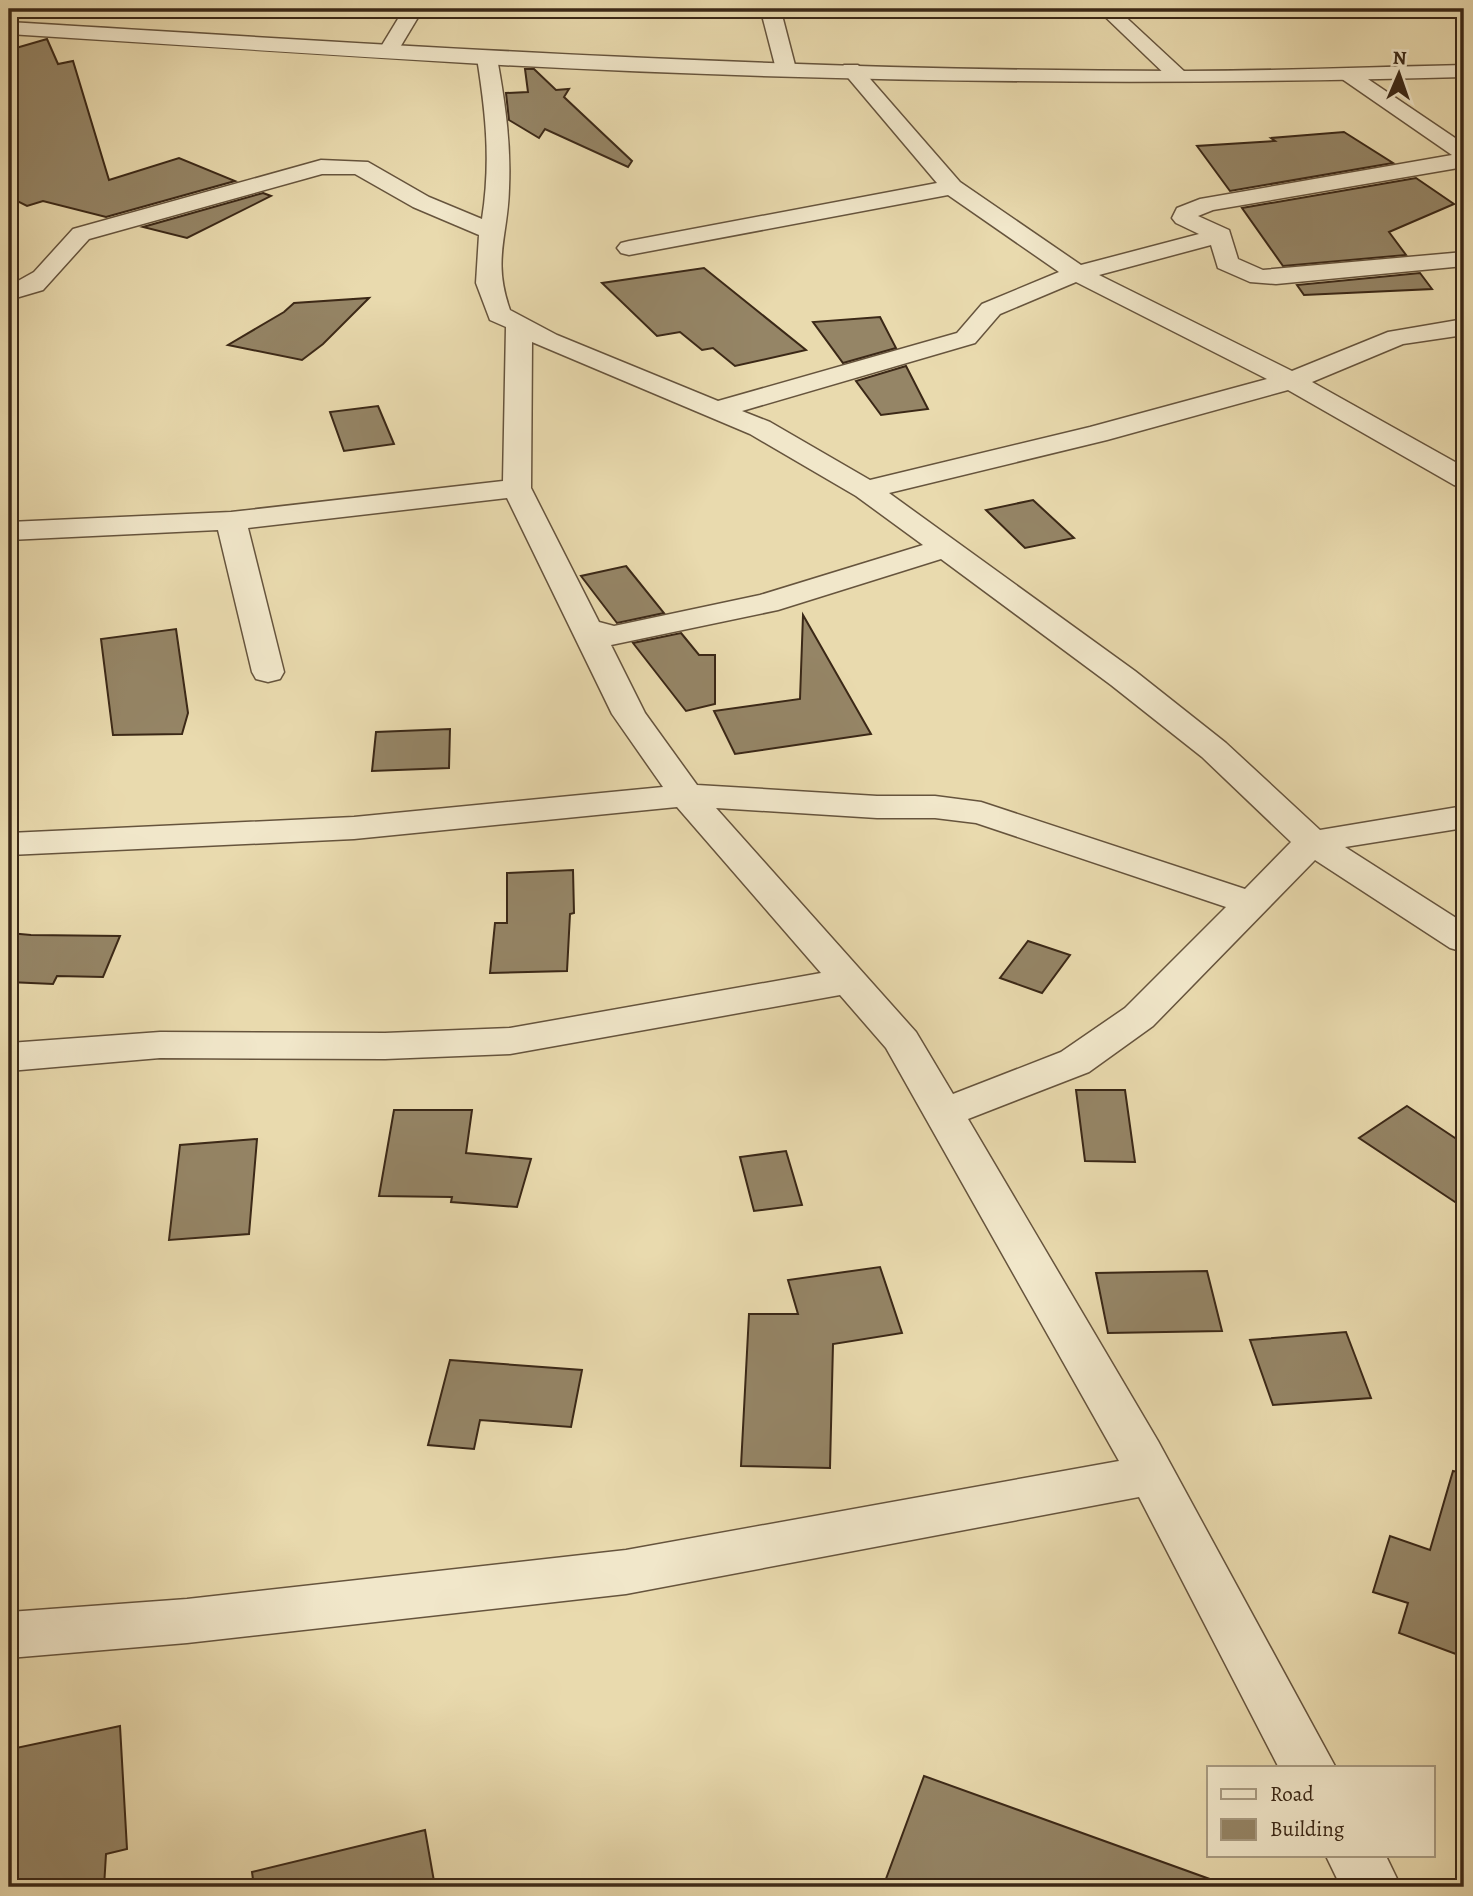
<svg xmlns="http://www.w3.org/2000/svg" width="1473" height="1896" font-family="Alegreya,serif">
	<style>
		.building { fill: #958566; stroke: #3b2817; stroke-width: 2 }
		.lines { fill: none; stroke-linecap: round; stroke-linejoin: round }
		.minor-casing { stroke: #66543d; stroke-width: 3 }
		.tertiary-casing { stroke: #66543d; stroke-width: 3 }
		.minor { fill: #f1e7ca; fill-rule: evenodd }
		.tertiary { fill: #f1e7ca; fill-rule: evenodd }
	</style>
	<rect width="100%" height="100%" fill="#e9daae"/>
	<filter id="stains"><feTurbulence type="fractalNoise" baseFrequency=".00286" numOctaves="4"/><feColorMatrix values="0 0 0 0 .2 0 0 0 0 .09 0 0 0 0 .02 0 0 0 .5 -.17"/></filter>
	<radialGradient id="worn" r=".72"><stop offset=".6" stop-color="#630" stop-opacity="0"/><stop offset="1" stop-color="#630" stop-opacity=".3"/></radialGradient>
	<!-- building -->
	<g class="building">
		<path d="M 47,39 L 58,64 L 73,61 L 109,180 L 179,158 L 235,181 L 106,217 L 43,201 L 27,206 L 9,197 L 9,50 Z"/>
		<path d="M 525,69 L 534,69 L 556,90 L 569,89 L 564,97 L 632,161 L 628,167 L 545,129 L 539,138 L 509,120 L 506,93 L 528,92 Z"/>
		<path d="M 1344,132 L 1393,163 L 1230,191 L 1197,146 L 1275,141 L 1271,138 Z"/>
		<path d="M 1416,178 L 1454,204 L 1389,232 L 1406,255 L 1283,266 L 1242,208 Z"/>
		<path d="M 263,193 L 271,196 L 187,238 L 143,227 Z"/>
		<path d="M 704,268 L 806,350 L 735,366 L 713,348 L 702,350 L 680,332 L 657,336 L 602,283 Z"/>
		<path d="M 1420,273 L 1432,289 L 1304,295 L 1297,285 Z"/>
		<path d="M 369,298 L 323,344 L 302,360 L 228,345 L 284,312 L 294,303 Z"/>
		<path d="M 880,317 L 896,348 L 843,363 L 813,322 Z"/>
		<path d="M 906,366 L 928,409 L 881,415 L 856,381 Z"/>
		<path d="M 378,406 L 394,444 L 344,451 L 330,412 Z"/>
		<path d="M 1033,500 L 1074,538 L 1025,548 L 986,510 Z"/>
		<path d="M 626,566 L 664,613 L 617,623 L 581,576 Z"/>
		<path d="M 803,615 L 871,734 L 735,754 L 714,711 L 800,699 Z"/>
		<path d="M 176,629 L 188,713 L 182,734 L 113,735 L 101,639 Z"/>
		<path d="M 681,633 L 699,655 L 715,655 L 715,704 L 686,711 L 633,643 Z"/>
		<path d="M 450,729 L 449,768 L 372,771 L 376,732 Z"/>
		<path d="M 573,870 L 574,913 L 570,914 L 567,971 L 490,973 L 495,923 L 507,923 L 507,873 Z"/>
		<path d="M 9,933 L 31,935 L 120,936 L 103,977 L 57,976 L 53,984 L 9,982 Z"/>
		<path d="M 1028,941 L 1070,955 L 1042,993 L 1000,978 Z"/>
		<path d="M 1076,1090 L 1125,1090 L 1135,1162 L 1085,1161 Z"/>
		<path d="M 1407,1106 L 1464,1144 L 1464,1208 L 1359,1138 Z"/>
		<path d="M 394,1110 L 472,1110 L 466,1153 L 531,1159 L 517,1207 L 451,1202 L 452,1197 L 379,1196 Z"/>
		<path d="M 257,1139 L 249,1234 L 169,1240 L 180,1145 Z"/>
		<path d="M 786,1151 L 802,1205 L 754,1211 L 740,1157 Z"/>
		<path d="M 880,1267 L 902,1333 L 833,1344 L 830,1468 L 741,1466 L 749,1314 L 798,1314 L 788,1280 Z"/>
		<path d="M 1207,1271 L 1222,1331 L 1108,1333 L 1096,1273 Z"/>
		<path d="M 1346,1332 L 1371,1398 L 1273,1405 L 1250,1340 Z"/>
		<path d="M 450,1360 L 582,1370 L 571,1427 L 480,1420 L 474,1449 L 428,1445 Z"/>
		<path d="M 1453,1471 L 1464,1473 L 1464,1657 L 1399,1633 L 1408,1603 L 1373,1592 L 1390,1536 L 1430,1550 Z"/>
		<path d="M 120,1726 L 127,1849 L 106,1854 L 104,1887 L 18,1887 L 16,1748 Z"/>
		<path d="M 924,1776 L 1218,1882 L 1217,1887 L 883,1887 Z"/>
		<path d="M 425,1830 L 435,1887 L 254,1887 L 252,1872 Z"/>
	</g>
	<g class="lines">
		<!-- minor casing -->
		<g class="minor-casing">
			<g id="minor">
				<path d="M 404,9 L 423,9 L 396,54 L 382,54 L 379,50 Z"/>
				<path d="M 757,9 L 775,9 L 783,19 L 796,69 L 793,73 L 779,73 L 776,69 L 763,19 Z"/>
				<path d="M 1097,9 L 1117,9 L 1186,73 L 1189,77 L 1186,81 L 1172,81 Z"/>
				<path d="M 487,52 L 497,58 C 505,102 511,143 509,188 C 508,237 492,259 510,310 L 557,335 L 718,401 L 957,333 L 982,304 L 1059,272 L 948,195 L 629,255 L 621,253 L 617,248 L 621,243 L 629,241 L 937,183 L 844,73 L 841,69 L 844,65 L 858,65 L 960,182 L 1081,265 L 1199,234 L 1176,223 L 1172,218 L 1177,208 L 1200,199 L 1452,155 L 1342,79 L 1339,75 L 1342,71 L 1356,71 L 1464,144 L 1464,167 L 1213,210 L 1198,216 L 1229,230 L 1238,259 L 1263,270 L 1464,252 L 1464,266 L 1276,284 L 1250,282 L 1218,268 L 1211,245 L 1099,275 L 1292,371 L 1388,332 L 1464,319 L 1464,335 L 1403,344 L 1312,382 L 1464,467 L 1464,488 L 1454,485 L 1288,390 L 1107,440 L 889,493 L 1135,671 L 1226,743 L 1320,830 L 1464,806 L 1464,828 L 1345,847 L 1464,923 L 1464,952 L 1450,948 L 1315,860 L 1153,1026 L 1089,1072 L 968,1119 L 1158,1441 L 1336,1768 L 1279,1768 L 1139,1497 L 626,1594 L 187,1643 L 9,1658 L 9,1612 L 187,1599 L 626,1550 L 1119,1461 L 886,1048 L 840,995 L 510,1054 L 385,1059 L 160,1058 L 9,1071 L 9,1043 L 160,1032 L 385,1033 L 510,1028 L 821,973 L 677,807 L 354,839 L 9,855 L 9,833 L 354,817 L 663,787 L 612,714 L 507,498 L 248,528 L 284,672 L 280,679 L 268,682 L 256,679 L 252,672 L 218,530 L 9,540 L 9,522 L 231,512 L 503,481 L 506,327 L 490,320 L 476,283 L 479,235 L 413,207 L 355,174 L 322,174 L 89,239 L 43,290 L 9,300 L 9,286 L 34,272 L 73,229 L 321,160 L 368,162 L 429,197 L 482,219 C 491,162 486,114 477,58 ZM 1076,282 L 1267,379 L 1090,427 L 870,480 L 770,422 L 742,411 L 975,343 L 1000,314 ZM 532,342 L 750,434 L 856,496 L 923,545 L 760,595 L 614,626 L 599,622 L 531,488 ZM 941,559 L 1111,685 L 1202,757 L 1291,842 L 1245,889 L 981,802 L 935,796 L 877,796 L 697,785 L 645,713 L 611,645 L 778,610 ZM 716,808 L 877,818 L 935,818 L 976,823 L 1226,907 L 1125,1008 L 1061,1052 L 953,1094 L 916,1032 Z"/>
				<path d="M 1326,1856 L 1386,1856 L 1401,1887 L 1341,1887 Z"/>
			</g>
		</g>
		<!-- tertiary casing -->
		<g class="tertiary-casing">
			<path id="tertiary" d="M 9,22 C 398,46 788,71 1179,71 C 1274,71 1369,67 1464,65 L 1464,77 C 1138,86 810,82 484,64 C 325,55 167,44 9,34 Z"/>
		</g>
		<!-- minor -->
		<use href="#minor" class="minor"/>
		<!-- tertiary -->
		<use href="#tertiary" class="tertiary"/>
	</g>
	<!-- margin -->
	<rect width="1473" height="1896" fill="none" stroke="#e9daae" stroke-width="35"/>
	<rect x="10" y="10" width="1452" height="1875" fill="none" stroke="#3b2817" stroke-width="3.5"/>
	<rect x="18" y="18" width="1438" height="1861" fill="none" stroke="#3b2817" stroke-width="2"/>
	<!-- legend -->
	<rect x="1207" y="1766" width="228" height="91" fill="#f1e7ca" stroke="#a89b82" stroke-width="2"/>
	<rect x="1221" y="1789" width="35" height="10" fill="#f1e7ca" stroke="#a89b82" stroke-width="2"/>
	<text x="1270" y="1801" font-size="21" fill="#3b2817">Road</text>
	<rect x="1221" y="1819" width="35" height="21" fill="#958566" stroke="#a89b82" stroke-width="2"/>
	<text x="1270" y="1836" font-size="21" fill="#3b2817">Building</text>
	<!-- north arrow -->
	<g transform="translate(1399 74) rotate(2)" stroke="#f1e7ca" stroke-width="5" paint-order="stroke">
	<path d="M0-5L12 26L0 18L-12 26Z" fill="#3b2817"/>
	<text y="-10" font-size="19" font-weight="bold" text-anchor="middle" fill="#3b2817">N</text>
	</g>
	<rect width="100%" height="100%" filter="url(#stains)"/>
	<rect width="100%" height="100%" fill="url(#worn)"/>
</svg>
